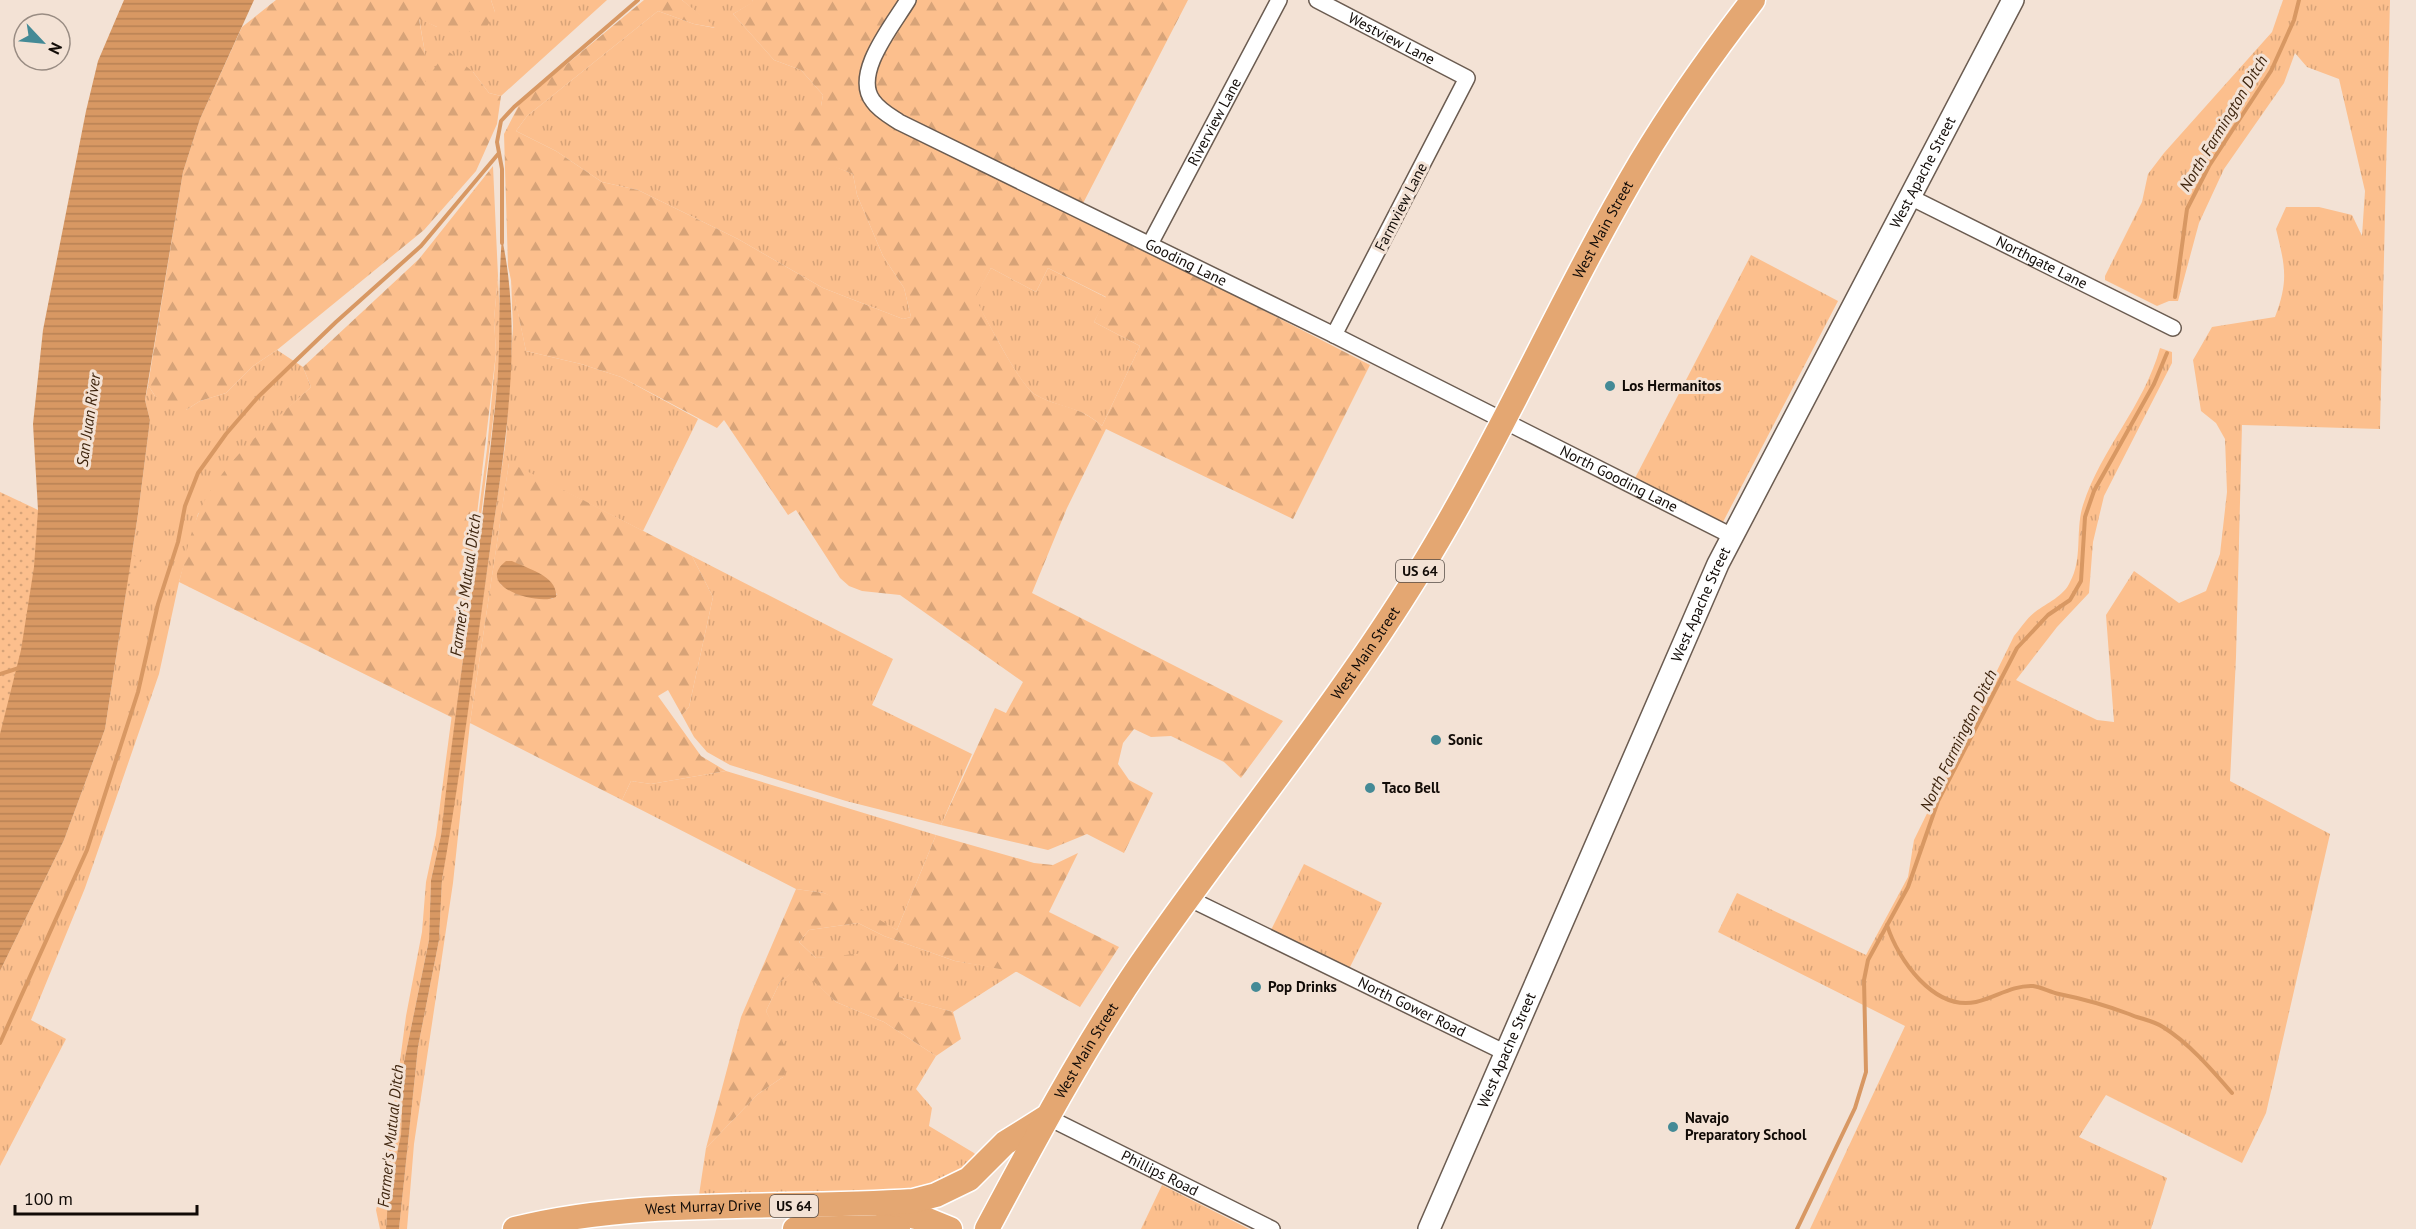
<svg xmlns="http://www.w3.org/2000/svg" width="2416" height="1229" font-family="'PT Sans',sans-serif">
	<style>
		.grass { fill: url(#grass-tufts) }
		.forest { fill: url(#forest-firs); fill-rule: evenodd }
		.park { fill: url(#park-dots) }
		.water { fill: url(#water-rules) }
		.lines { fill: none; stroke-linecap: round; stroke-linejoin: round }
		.stream { stroke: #d89863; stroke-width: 4 }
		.minor-casing { stroke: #6b5c51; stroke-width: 18 }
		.secondary-casing { stroke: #6b5c51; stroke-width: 24 }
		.trunk-casing { stroke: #fff; stroke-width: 27 }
		.minor { stroke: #fff; stroke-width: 15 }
		.secondary { stroke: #fff; stroke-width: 21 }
		.trunk { stroke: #e4a772; stroke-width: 24 }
		.poi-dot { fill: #448a96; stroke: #f3e2d5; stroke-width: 2 }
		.labels { text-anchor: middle; stroke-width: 6; stroke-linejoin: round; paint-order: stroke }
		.shield { fill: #f3e2d5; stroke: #554c45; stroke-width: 1.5 }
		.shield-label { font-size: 14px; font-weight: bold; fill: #110b07 }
		.street-label { font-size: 15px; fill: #110b07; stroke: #f3e2d5 }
		.poi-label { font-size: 15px; font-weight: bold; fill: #110b07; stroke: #f3e2d5; text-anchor: start }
		.water-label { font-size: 16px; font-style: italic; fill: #3f250e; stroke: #f3e2d5 }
	</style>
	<defs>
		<pattern id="grass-tufts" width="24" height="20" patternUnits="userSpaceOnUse" patternTransform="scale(1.5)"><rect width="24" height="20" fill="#fcbf8d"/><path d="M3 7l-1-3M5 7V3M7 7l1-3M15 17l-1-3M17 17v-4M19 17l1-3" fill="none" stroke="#d7a378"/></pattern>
		<pattern id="forest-firs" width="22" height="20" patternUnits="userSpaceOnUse" patternTransform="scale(1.5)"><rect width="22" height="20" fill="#fcbf8d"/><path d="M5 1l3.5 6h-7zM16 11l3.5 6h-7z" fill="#d7a378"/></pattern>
		<pattern id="park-dots" width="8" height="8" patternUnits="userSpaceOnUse" patternTransform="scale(1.5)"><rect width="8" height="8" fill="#fcbf8d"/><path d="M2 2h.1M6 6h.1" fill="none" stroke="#d7a378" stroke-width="1.8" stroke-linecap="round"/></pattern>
		<pattern id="water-rules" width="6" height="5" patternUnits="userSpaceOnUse" patternTransform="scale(1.5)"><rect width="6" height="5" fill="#d89863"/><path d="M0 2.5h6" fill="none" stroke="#b88254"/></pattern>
	</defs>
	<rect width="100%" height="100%" fill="#f3e2d5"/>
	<!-- grass -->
	<g class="grass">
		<path d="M 491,0 L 607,0 L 501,96 L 489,93 L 473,72 L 425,83 L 425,53 L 419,18 L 437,27 L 495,12 Z"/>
		<path d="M 682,0 L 753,0 L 752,3 L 733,14 L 774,60 L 801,70 L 823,95 L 821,106 L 829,164 L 853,174 L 857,195 L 883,256 L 904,288 L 911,317 L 903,319 L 823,288 L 738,239 L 638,190 L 602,182 L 556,151 L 516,131 L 527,116 L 658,11 L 694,24 L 715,28 Z"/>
		<path d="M 2283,0 L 2390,0 L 2380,429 L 2242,425 L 2236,657 L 2230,781 L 2330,834 L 2266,1113 L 2242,1163 L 2106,1095 L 2079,1137 L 2167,1178 L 2151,1229 L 1810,1229 L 1905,1026 L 1718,932 L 1737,893 L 1866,955 L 1908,877 L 1914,840 L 2014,636 C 2021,628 2027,618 2035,612 C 2047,603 2064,596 2070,582 C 2083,559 2075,530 2083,505 C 2101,449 2144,406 2160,348 L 2172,352 L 2172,363 L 2104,496 L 2093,542 L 2089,593 L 2057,627 L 2016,680 L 2097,720 L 2114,722 L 2106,615 L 2134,571 L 2179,603 L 2206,591 L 2220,554 L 2227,492 L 2225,439 L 2216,423 L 2201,411 L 2193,360 L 2212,327 L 2275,317 C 2289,280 2285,266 2276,229 L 2286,207 L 2319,207 L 2352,215 L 2362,236 L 2365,191 L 2339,79 L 2307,67 L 2295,53 L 2284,83 L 2224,169 L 2199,223 L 2178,301 L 2169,301 L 2157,306 L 2105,280 L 2105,276 L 2142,202 L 2148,174 L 2164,153 L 2272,32 Z"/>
		<path d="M 1751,255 L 1838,301 L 1723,522 L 1714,522 L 1634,480 Z"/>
		<path d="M 991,268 L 1036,292 L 1048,268 L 1107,298 L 1094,322 L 1140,346 L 1102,426 C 1079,405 1061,409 1036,395 C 1019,386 987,318 974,298 Z"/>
		<path d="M 498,276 L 501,345 L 496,396 L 441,835 L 431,880 L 429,940 L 404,1062 L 401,1134 L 388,1199 L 386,1229 L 380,1229 L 376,1210 L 385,1173 L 406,1016 L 422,932 L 426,882 L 436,835 L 487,449 L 496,353 L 494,319 Z"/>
		<path d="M 511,278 L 526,351 L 581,364 L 621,377 L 698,419 L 643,531 L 509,463 L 470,723 L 453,883 L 414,1144 L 407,1229 L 399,1229 L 418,1047 L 439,940 L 442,880 L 506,439 L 513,327 Z"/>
		<path d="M 277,350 L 303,367 L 311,387 L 258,436 L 198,514 L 179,582 L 159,674 L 85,888 L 31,1020 L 66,1039 L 0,1166 L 0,971 L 64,840 L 105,729 L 138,514 L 150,420 L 145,400 L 148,385 L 155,396 L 186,410 L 200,401 L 226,393 L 253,366 Z"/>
		<path d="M 692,556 L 893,659 L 872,705 L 972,754 L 941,825 L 846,801 L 730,765 L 707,752 L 694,737 L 682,715 L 689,707 L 713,597 Z"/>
		<path d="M 726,771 L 936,835 L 897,930 L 824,893 L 796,889 L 622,800 L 631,781 L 651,784 Z"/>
		<path d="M 1304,864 L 1382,903 L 1349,969 L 1271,930 Z"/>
		<path d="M 858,923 L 884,936 L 955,961 L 1017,971 L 953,1012 L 899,997 L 840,957 L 816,958 L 799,942 L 809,930 Z"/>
		<path d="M 799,967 L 836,1002 L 884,1022 L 936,1056 L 916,1089 L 932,1108 L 929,1126 L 974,1153 L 980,1160 L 917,1193 L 699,1195 L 706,1148 L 758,1094 L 783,1077 L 777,1035 L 766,1011 L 780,982 Z"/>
		<path d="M 1162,1185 L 1249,1229 L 1141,1229 Z"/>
	</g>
	<!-- forest -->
	<g class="forest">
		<path d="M 276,0 L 491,0 L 495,12 L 483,34 L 437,27 L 419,19 L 425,53 L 425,82 L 447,50 L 473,72 L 489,93 L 501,96 L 497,124 L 476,171 L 424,230 L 277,350 L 253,366 L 226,393 L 200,401 L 186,410 L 175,410 L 155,396 L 148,385 L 183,172 L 200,119 L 242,27 Z"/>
		<path d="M 644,0 L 682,0 L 717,28 L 694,24 L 658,11 L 527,116 L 516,131 L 556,151 L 602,182 L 638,190 L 738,239 L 823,288 L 903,319 L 911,317 L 904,288 L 883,256 L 857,195 L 853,174 C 819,159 775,156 794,107 L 821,106 L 823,95 L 801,70 L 774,60 L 733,14 L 751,3 L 753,0 L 1188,0 L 1077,215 L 1370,365 L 1293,519 L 1106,429 L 1067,508 L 1032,593 L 1283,721 L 1241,778 L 1224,762 L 1171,736 L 1151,737 L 1134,729 L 1123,743 L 1118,764 L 1129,780 L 1153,793 L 1124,853 L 1087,834 L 1048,850 L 941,825 L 995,708 L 1006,713 L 1023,682 L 900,595 L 862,591 L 849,586 L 840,578 L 796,510 L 788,515 L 724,420 L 717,428 L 621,377 L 581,364 L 526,351 L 508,266 L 504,134 L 520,103 ZM 991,268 L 1036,292 L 1048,268 L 1106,297 L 1094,322 L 1140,346 L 1102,426 C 1079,405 1060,408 1036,395 C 1020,387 986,317 975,298 Z"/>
		<path d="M 493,166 L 498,276 L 494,319 L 496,353 L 453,718 L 179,582 C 185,560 189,536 198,515 C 219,463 271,424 311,387 L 303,367 L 419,259 Z"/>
		<path d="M 509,462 L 692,556 L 713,597 L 689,707 L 682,715 L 668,690 L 658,696 L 701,756 L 726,771 L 651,784 L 631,781 L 622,800 L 470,723 ZM 497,574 L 557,594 L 552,599 L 501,585 Z"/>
		<path d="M 936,835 L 1034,863 L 1053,865 L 1078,853 L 1049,912 L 1119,947 L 1080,1007 L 1017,972 L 955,961 L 884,936 L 858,923 L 809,930 L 799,942 L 816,958 L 865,953 L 898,964 L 899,997 L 953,1012 L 961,1039 L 936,1056 L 884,1022 L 836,1002 L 799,968 L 780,982 L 766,1011 L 791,1058 L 783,1077 L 758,1094 L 706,1148 L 741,1017 L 796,889 L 824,893 L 854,905 L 897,930 Z"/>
	</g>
	<!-- park -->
	<path class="park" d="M 0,492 L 142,559 L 0,859 Z"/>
	<!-- water -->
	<g class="water">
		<path d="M 124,0 L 254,0 L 200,119 L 183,172 L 145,400 L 150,420 L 138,514 L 105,729 L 64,840 L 0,971 L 0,734 L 21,650 L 34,567 L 38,510 L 33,424 L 43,330 L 86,111 L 98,61 Z"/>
		<path d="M 502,238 C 525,348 502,461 487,571 C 473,674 460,777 442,880 L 439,940 L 418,1047 L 399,1229 L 386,1229 L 388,1199 L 401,1134 L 404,1062 L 429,940 L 431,880 L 441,835 C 457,689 481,543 496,397 C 502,343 497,291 502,238 Z"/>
		<path d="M 506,561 L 512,561 C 528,569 558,576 556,597 C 539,606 473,587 506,561 Z"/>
	</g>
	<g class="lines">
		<!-- stream -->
		<g class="stream">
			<path d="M 502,243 L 502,169 L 497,142 L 501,121 L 514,107 L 638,0"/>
			<path d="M 2175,297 L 2187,209 L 2209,166 L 2271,71 L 2294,20 L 2299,0"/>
			<path d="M 0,674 L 19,668"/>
			<path d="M 1887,925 C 1898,960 1934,1011 1976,1002 C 1995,998 2012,985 2033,986 C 2041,987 2050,992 2059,994 C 2084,999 2105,1005 2129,1014 C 2140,1019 2152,1020 2163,1027 C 2189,1043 2212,1070 2232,1093"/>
			<path d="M 0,1043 L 87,850 L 138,692 L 158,604 L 178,542 L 185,506 L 198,473 L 226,434 L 258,397 L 336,322 L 421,246 L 499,153"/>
			<path d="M 1797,1229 L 1855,1108 L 1866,1072 L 1864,980 L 1868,960 L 1908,887 L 1938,801 L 2017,648 L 2048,615 L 2070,600 L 2081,581 L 2085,517 L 2094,491 L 2154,384 L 2167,353"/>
		</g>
		<!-- minor casing -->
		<g class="minor-casing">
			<g id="minor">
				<path id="s1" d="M 908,0 C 893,25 852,74 873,101 C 879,110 890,116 899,122 L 1330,333 L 1732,536"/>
				<path id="s2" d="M 1317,0 L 1467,78 L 1334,335"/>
				<path id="s3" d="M 1910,197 L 2173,328"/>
				<path id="s4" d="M 1150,244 L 1279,0"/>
				<path id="s5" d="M 1188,898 L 1506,1053"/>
				<path id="s6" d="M 1047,1117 L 1272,1229"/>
			</g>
		</g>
		<!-- secondary casing -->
		<g class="secondary-casing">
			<g id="secondary">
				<path id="s7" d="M 1429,1229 L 1718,564 L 2013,0"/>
			</g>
		</g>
		<!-- trunk casing -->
		<g class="trunk-casing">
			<g id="trunk">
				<path d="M 887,1210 L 928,1220 L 950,1229"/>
				<path id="s8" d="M 515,1229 C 644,1197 781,1210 913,1201 L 936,1195 L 969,1179 L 1005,1143 L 1045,1118"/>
				<path d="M 795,1229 L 883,1227 L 898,1229"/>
				<path id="s9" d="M 987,1229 C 1035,1139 1083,1049 1141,964 C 1232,832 1335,709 1419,572 C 1501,439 1562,295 1641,162 C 1675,105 1713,52 1753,0"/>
			</g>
		</g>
		<!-- minor -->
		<use href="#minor" class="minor"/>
		<!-- secondary -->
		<use href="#secondary" class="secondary"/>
		<!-- trunk -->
		<use href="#trunk" class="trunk"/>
	</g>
	<!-- markers -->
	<g class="poi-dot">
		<circle cx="1610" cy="386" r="6"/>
		<circle cx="1436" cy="740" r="6"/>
		<circle cx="1370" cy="788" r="6"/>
		<circle cx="1256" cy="987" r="6"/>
		<circle cx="1673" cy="1127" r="6"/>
	</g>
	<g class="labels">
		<!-- shield labels -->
		<g class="shield">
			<rect x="1396" y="560" width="48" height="22" rx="4.5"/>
			<rect x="770" y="1195" width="48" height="22" rx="4.5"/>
		</g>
		<g class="shield-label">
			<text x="1420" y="576">US 64</text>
			<text x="794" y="1211">US 64</text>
		</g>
		<!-- street labels -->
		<g class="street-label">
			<text dy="5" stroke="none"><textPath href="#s2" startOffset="84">Westview Lane</textPath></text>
			<text dy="5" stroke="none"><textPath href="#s4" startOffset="138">Riverview Lane</textPath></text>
			<text dy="5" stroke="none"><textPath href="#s7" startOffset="1167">West Apache Street</textPath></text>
			<text transform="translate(1401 207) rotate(-63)" y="5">Farmview Lane</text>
			<text dy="5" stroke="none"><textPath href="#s9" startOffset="1176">West Main Street</textPath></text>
			<text dy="5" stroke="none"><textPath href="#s1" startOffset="466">Gooding Lane</textPath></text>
			<text dy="5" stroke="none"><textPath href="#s3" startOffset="147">Northgate Lane</textPath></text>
			<text dy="5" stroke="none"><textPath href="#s1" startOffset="950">North Gooding Lane</textPath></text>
			<text dy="5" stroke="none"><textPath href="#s7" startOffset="681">West Apache Street</textPath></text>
			<text dy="5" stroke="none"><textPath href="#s9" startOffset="690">West Main Street</textPath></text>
			<text dy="5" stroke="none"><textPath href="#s5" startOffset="249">North Gower Road</textPath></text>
			<text dy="5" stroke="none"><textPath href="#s7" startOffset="195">West Apache Street</textPath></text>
			<text dy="5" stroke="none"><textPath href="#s9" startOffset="204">West Main Street</textPath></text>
			<text dy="5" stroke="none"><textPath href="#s6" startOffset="126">Phillips Road</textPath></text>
			<text dy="5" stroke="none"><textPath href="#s8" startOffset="190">West Murray Drive</textPath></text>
		</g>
		<!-- poi labels -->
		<g class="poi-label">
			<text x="1622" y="391">Los Hermanitos</text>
			<text x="1448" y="745">Sonic</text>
			<text x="1382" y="793">Taco Bell</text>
			<text x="1268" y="992">Pop Drinks</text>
			<text x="1685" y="1123">Navajo<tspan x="1685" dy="17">Preparatory School</tspan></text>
		</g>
		<!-- water labels -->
		<g class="water-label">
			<text transform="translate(2223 123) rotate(-59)" y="6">North Farmington Ditch</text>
			<text transform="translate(88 420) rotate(-82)" y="6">San Juan River</text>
			<text transform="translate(465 585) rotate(-82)" y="6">Farmer's Mutual Ditch</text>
			<text transform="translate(1958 740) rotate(-64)" y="6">North Farmington Ditch</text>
			<text transform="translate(390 1136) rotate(-84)" y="6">Farmer's Mutual Ditch</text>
		</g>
	</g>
	<!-- north arrow -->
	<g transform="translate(42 42) rotate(116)"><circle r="28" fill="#f3e2d5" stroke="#998c83" stroke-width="1.5"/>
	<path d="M0-4.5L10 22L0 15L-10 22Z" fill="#448a96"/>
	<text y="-9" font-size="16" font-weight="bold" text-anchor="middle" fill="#110b07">N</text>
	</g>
	<!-- scale -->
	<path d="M15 1205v9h182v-9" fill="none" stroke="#110b07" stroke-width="3"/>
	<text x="24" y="1205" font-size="18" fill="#110b07" stroke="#f3e2d5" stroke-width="4.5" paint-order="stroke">100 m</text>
</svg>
